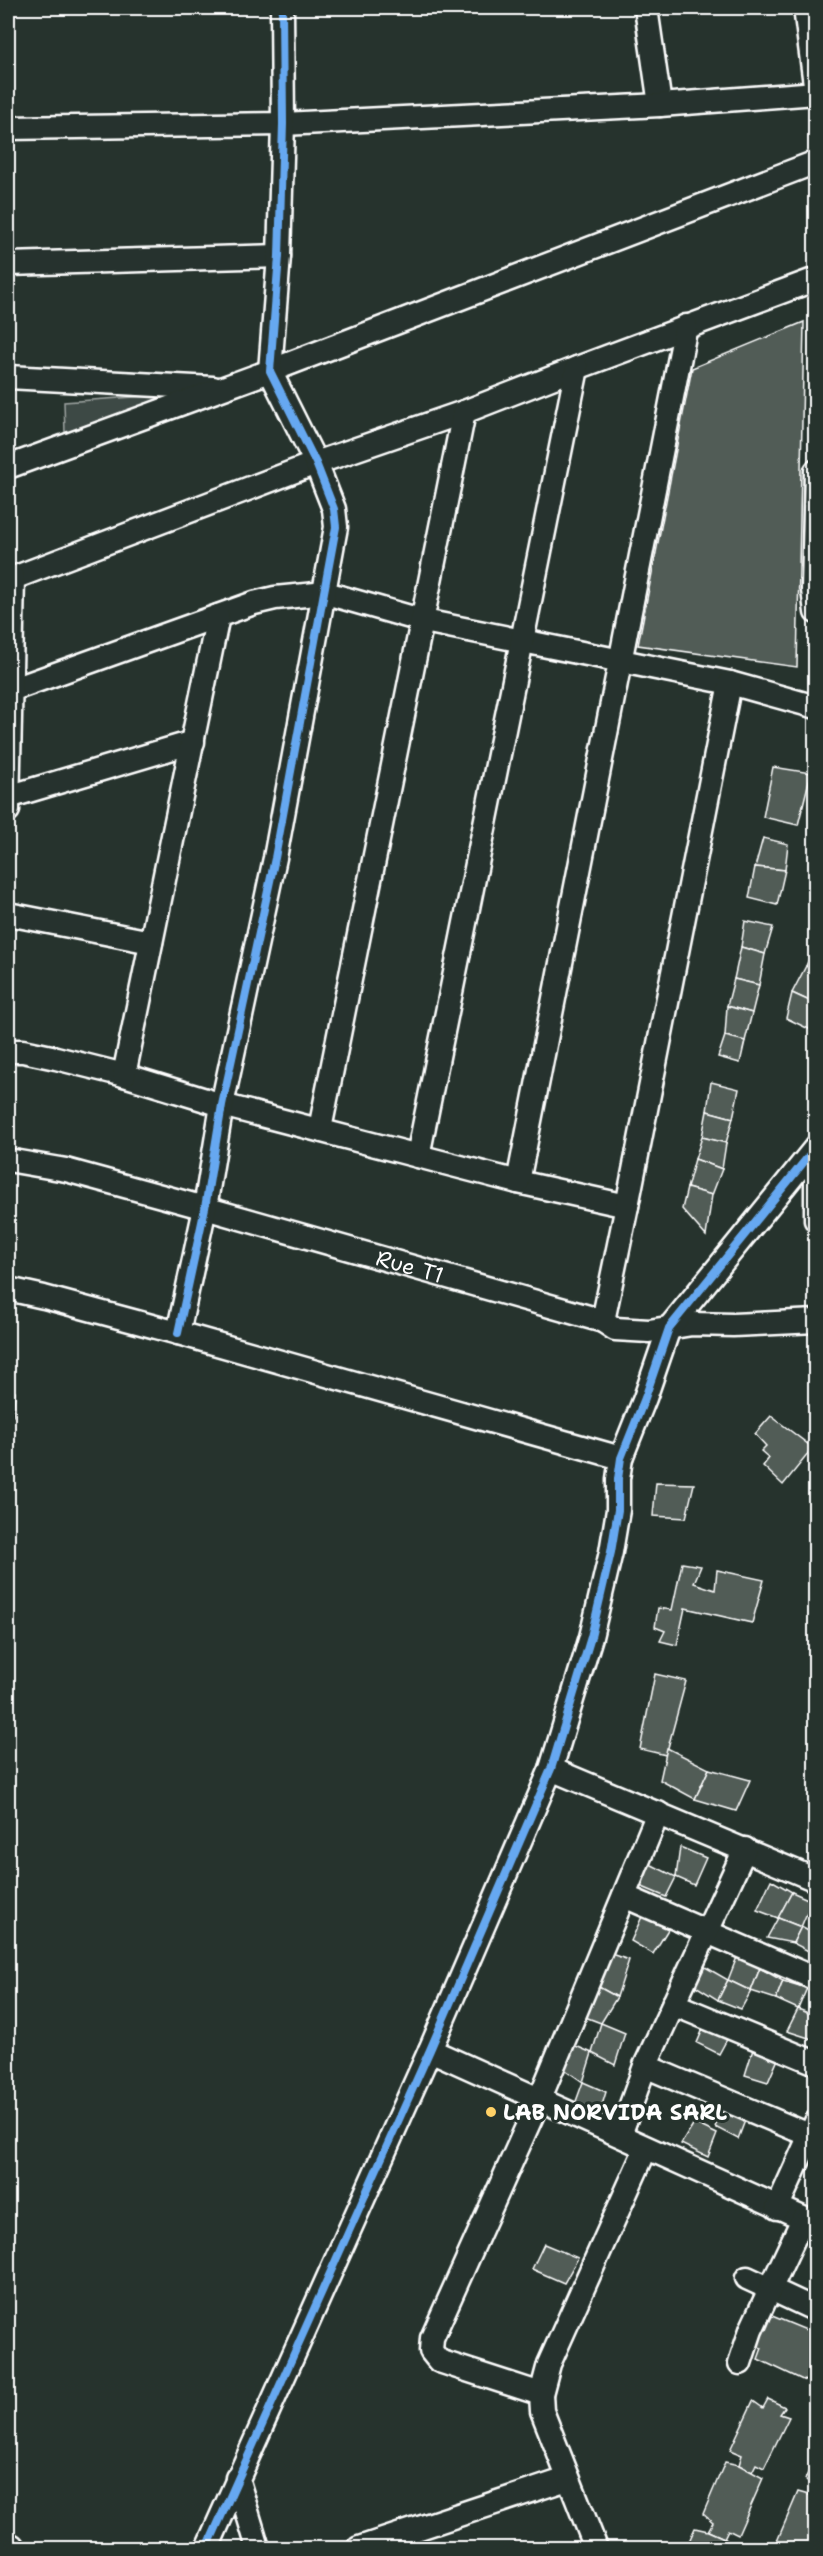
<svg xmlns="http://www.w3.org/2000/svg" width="823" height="2556" font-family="'Shantell Sans',sans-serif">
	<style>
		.green { fill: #3e4944; stroke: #9ea4a2; stroke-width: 1.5 }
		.building { fill: #515c57; stroke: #fff; stroke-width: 1.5 }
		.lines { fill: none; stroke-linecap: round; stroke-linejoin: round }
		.minor-casing { stroke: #fff; stroke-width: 27 }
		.major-casing { stroke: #fff; stroke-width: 33 }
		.minor { stroke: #26332d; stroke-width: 22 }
		.major { stroke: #26332d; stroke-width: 28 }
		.cycleway-casing { stroke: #26332d; stroke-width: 11 }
		.cycleway { stroke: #66a8f1; stroke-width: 8 }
		.poi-dot { fill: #ffd166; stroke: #26332d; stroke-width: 2 }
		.labels { text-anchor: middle; stroke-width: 6; stroke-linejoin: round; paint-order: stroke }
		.street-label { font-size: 22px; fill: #fff; stroke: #26332d }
		.poi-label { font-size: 22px; font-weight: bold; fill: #fff; stroke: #26332d; text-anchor: start }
	</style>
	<rect width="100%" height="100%" fill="#26332d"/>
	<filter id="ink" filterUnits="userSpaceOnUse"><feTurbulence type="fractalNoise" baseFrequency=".0167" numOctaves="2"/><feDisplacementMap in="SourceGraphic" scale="12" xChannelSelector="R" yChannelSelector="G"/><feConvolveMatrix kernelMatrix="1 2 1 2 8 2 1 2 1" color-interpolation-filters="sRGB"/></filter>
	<g filter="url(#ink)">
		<!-- green -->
		<path class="green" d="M 191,393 L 65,433 L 64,402 Z"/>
		<!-- building -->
		<g class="building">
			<path d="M 804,322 L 797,667 L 638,645 L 692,368 Z"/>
			<path d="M 773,767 L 811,773 L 798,825 L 763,817 Z"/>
			<path d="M 763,838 L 788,844 L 785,870 L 755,867 Z"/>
			<path d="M 755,867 L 785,870 L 777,905 L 749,898 Z"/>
			<path d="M 745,921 L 773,927 L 765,954 L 741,947 Z"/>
			<path d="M 816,944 L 816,971 L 806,966 Z"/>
			<path d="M 741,947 L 765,954 L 759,985 L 734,979 Z"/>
			<path d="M 806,966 L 816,971 L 816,1004 L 792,993 Z"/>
			<path d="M 734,979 L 759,985 L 752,1013 L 727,1006 Z"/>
			<path d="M 792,993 L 816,1004 L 816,1025 L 813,1031 L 786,1018 Z"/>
			<path d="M 727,1006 L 752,1013 L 745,1041 L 725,1036 Z"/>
			<path d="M 725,1036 L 745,1041 L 740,1063 L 718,1057 Z"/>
			<path d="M 711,1082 L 739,1089 L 733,1118 L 707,1111 Z"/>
			<path d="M 707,1111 L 733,1118 L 726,1143 L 702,1137 Z"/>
			<path d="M 702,1137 L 726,1143 L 722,1169 L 695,1159 Z"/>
			<path d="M 695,1159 L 722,1169 L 712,1195 L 687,1188 Z"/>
			<path d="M 687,1188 L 712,1195 L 706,1236 L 682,1209 Z"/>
			<path d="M 8,1390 L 15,1392 L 13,1416 L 8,1417 Z"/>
			<path d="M 771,1416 L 813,1448 L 783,1485 L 763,1466 L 769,1458 L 761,1451 L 766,1446 L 755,1434 Z"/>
			<path d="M 656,1483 L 694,1484 L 686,1518 L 653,1516 Z"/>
			<path d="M 682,1563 L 701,1566 L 694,1583 L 715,1590 L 717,1570 L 764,1580 L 752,1623 L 685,1608 L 677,1645 L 660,1641 L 665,1631 L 655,1627 L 658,1608 L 672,1610 Z"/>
			<path d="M 814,1640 L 816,1640 L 816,1661 L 811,1660 Z"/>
			<path d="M 655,1674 L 686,1681 L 666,1755 L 640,1749 Z"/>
			<path d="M 667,1748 L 709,1769 L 695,1799 L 660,1780 Z"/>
			<path d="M 709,1769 L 750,1780 L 736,1811 L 695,1799 Z"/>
			<path d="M 680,1847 L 706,1858 L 694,1885 L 676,1877 Z"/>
			<path d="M 646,1862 L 676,1877 L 666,1897 L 640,1886 Z"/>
			<path d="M 771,1880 L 792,1892 L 778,1918 L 757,1910 Z"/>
			<path d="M 792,1892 L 812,1901 L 801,1927 L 778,1918 Z"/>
			<path d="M 645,1910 L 672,1923 L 653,1954 L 631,1941 Z"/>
			<path d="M 778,1918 L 801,1927 L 793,1943 L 767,1938 Z"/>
			<path d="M 801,1927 L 816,1935 L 816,1955 L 793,1943 Z"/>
			<path d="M 608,1953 L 629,1960 L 617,1997 L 595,1985 Z"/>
			<path d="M 737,1957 L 760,1968 L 751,1991 L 728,1980 Z"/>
			<path d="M 700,1964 L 728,1980 L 718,2000 L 694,1985 Z"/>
			<path d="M 760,1968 L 783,1981 L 776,1999 L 751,1991 Z"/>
			<path d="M 728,1980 L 751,1991 L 741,2009 L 718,2000 Z"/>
			<path d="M 783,1981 L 807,1988 L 798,2009 L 776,1999 Z"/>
			<path d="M 595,1985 L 617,1997 L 601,2023 L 580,2015 Z"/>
			<path d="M 798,2009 L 816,2016 L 816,2031 L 812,2039 L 787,2031 Z"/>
			<path d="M 706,2022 L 731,2032 L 719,2054 L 697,2043 Z"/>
			<path d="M 601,2023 L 625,2033 L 615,2065 L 592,2053 Z"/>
			<path d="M 569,2043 L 592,2053 L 583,2082 L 560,2066 Z"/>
			<path d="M 754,2046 L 778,2059 L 768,2082 L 745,2075 Z"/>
			<path d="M 583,2082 L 606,2092 L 599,2115 L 575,2104 Z"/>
			<path d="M 724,2108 L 746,2118 L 738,2139 L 715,2127 Z"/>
			<path d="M 694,2123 L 717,2134 L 708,2157 L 681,2144 Z"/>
			<path d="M 544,2244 L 578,2258 L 564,2283 L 532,2269 Z"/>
			<path d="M 772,2316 L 816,2334 L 816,2372 L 813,2370 L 805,2381 L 758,2359 L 762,2348 L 751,2345 L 759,2323 L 766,2330 Z"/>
			<path d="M 768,2399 L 785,2407 L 780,2414 L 789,2417 L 764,2468 L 756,2464 L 752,2472 L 739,2465 L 742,2455 L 730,2450 L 753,2401 L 763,2408 Z"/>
			<path d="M 816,2457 L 816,2497 L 811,2495 L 815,2487 L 805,2479 Z"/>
			<path d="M 725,2462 L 739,2465 L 763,2478 L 738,2535 L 728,2530 L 724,2538 L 708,2531 L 713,2522 L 703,2514 Z"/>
			<path d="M 798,2492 L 816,2497 L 815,2548 L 781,2548 L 775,2546 Z"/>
			<path d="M 695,2528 L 708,2531 L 724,2538 L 734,2546 L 732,2548 L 686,2548 Z"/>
		</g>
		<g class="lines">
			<!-- minor casing -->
			<g class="minor-casing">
				<g id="minor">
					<path d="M 646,8 L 660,105"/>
					<path d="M 805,8 L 816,92"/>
					<path d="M 8,128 L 283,124 L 660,105 L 816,93"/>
					<path d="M 8,264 L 279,256"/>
					<path d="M 8,377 L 213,388"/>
					<path d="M 8,467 L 270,371 L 816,162"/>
					<path d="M 816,471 L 813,590 L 816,612"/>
					<path d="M 8,580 L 316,463 L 464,412 L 577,368 L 816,279"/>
					<path d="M 11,690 L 254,603 L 275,598 L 326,593 L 424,621 L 730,683 L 816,707"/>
					<path d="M 8,797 L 193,742"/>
					<path d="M 8,810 L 13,578"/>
					<path d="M 8,914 L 151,942"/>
					<path d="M 8,1051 L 23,1051 L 56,1058 L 124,1075 L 222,1105 L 418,1156 L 518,1182 L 627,1206"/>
					<path d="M 124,1075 L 218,616"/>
					<path d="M 320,1129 L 464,412"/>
					<path d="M 418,1156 L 577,368"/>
					<path d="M 816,1159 L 816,1220"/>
					<path id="s1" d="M 8,1160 L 66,1170 L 205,1208 L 603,1321 L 615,1329 L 649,1331 L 692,1324 L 733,1325 L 816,1321"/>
					<path d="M 518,1182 L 686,326"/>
					<path d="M 8,1289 L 44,1297 L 178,1333 L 621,1458"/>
					<path d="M 603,1321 L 627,1206 L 730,683"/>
					<path d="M 178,1333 L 205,1208 L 222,1105 L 275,858 L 336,527 L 334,509 L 316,463 L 270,371 L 279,256 L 283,124 L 282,8"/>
					<path d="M 551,1769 L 816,1880"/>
					<path d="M 624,1896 L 816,1979"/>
					<path d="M 673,2004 L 816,2063"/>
					<path d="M 430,2050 L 816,2224"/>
					<path d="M 645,2066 L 816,2138"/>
					<path d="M 620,2135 L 645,2066 L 745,1849"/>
					<path d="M 777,2208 L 816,2122"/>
					<path d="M 747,2278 L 816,2310"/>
					<path d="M 740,2363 L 751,2330 L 803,2219"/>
					<path d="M 541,2394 L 439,2361 L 431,2351 L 432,2338 L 540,2098 L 658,1813"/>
					<path d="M 237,2478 L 258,2548"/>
					<path d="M 207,2548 L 430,2050 L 551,1769 L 591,1637 L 611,1552 L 618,1510 L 618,1479 L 621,1458 L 645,1398 L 669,1328 L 816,1147"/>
					<path d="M 359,2548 L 567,2479"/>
					<path d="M 596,2548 L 542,2411 L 541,2394 L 549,2364 L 646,2148"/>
				</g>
			</g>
			<!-- major casing -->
			<g class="major-casing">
				<path id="major" d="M 8,2547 L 10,2548"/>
			</g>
			<!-- minor -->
			<use href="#minor" class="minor"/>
			<!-- major -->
			<use href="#major" class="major"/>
			<!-- cycleway casing -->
			<g class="cycleway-casing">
				<g id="cycleway">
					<path d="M 178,1333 L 205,1208 L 222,1105 L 275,858 L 336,527 L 334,509 L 316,463 L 270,371 L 279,256 L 283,124 L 282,8"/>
					<path d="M 207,2548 L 430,2050 L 551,1769 L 591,1637 L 611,1552 L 618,1510 L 618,1479 L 621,1458 L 645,1398 L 669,1328 L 816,1147"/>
				</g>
			</g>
			<!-- cycleway -->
			<use href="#cycleway" class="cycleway"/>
		</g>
	</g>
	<!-- markers -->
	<circle class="poi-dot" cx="491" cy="2112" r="6"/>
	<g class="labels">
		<!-- street labels -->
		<g class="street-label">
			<text dy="8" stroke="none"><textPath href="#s1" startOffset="416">Rue T1</textPath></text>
		</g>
		<!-- poi labels -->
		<g class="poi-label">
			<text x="503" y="2120">LAB NORVIDA SARL</text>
		</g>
	</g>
	<!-- margin -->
	<rect width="823" height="2556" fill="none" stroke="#26332d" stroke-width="30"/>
	<rect x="15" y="15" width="793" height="2526" fill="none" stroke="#fff" stroke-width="2" filter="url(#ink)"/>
</svg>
